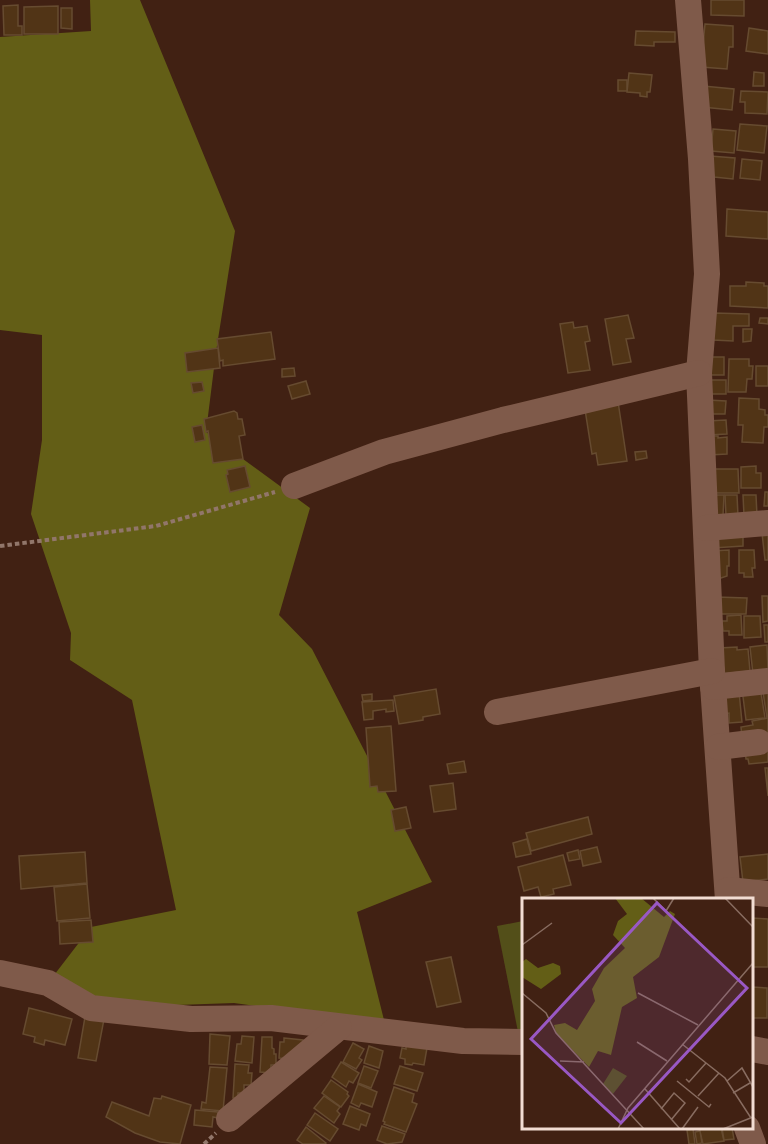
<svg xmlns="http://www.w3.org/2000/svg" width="768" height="1144" font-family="Lato,sans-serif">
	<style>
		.green { fill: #534f19 }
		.forest { fill: #635e16 }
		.building { fill: #513416; stroke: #664b30; stroke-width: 1.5 }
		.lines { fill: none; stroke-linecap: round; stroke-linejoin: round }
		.path { stroke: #91766a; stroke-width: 4; stroke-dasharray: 4.5 3; stroke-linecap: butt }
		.minor { stroke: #7f5a4a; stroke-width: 26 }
		.inset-road { fill: none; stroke: #886c60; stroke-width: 1.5 }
		.view { fill: #9958c4; fill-opacity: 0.15; stroke: #9958c4; stroke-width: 3 }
		.inset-edge { fill: none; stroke: #f2ddd3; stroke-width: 3 }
	</style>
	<rect width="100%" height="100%" fill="#412113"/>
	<!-- green -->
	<path class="green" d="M 523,921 L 523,1042 L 520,1042 L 497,926 Z"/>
	<!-- forest -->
	<path class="forest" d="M 90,0 L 140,0 L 235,231 L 216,352 L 206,432 L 310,508 L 279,615 L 312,649 L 432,882 L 357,912 L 385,1024 L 234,1003 L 91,1008 L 48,983 L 91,927 L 176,910 L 132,700 L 70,660 L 71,633 L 31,514 L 42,440 L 42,335 L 0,330 L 0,37 L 91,31 Z"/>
	<!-- building -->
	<g class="building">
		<path d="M 711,0 L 744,0 L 744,16 L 711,15 Z"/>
		<path d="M 18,5 L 18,26 L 22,26 L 22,35 L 4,35 L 3,6 Z"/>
		<path d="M 58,6 L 58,34 L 24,34 L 24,7 Z"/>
		<path d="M 61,8 L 72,8 L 72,29 L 61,28 Z"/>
		<path d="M 705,24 L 733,26 L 733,47 L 729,47 L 727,69 L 701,67 Z"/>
		<path d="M 749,28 L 768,31 L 768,54 L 746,51 Z"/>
		<path d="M 636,31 L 675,32 L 675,42 L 654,42 L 654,46 L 635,45 Z"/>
		<path d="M 754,72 L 764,73 L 764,86 L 753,86 Z"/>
		<path d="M 629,73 L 652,75 L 650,92 L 647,92 L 647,97 L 640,96 L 640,93 L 627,92 Z"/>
		<rect x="618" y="80" width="9" height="11"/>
		<path d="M 703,86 L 734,89 L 732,110 L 702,107 Z"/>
		<path d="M 741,91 L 768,92 L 767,114 L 745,113 L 745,102 L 740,102 Z"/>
		<path d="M 740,124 L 767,126 L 764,153 L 737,150 Z"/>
		<path d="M 713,129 L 736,131 L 734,153 L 711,151 Z"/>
		<path d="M 710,156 L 735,158 L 733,179 L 714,177 Z"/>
		<path d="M 742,159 L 762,161 L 760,180 L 740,178 Z"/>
		<path d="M 727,209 L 768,212 L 768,239 L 726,236 Z"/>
		<path d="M 746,282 L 764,283 L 764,286 L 768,286 L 768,308 L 730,306 L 730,286 L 746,286 Z"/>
		<path d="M 714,313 L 749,314 L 749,326 L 733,326 L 733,341 L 713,340 Z"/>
		<path d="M 628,315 L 634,338 L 626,339 L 631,362 L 613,365 L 605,319 Z"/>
		<path d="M 760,318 L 768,318 L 768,324 L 759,323 Z"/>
		<path d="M 573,322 L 574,328 L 587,326 L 590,341 L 585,342 L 590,370 L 568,373 L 560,324 Z"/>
		<path d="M 743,329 L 752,329 L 751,341 L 743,342 Z"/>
		<path d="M 271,332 L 275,359 L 223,366 L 223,360 L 220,361 L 217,339 Z"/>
		<path d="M 218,348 L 220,368 L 187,372 L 185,353 Z"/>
		<rect x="708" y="357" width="16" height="18"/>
		<path d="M 729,359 L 749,359 L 749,366 L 753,366 L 752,379 L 747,379 L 746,392 L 728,392 Z"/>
		<rect x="756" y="366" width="12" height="20"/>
		<path d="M 294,368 L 295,376 L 282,377 L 282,369 Z"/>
		<rect x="707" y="380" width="19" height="14"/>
		<path d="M 306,381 L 310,394 L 292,399 L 288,386 Z"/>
		<path d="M 202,382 L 204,391 L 193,393 L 191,383 Z"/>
		<path d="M 617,395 L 627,461 L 598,465 L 596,453 L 592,454 L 584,403 Z"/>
		<path d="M 739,398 L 759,399 L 759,409 L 765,410 L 765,415 L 768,415 L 768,427 L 764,427 L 763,443 L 742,442 L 743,425 L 738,425 Z"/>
		<path d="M 708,400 L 726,401 L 725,414 L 708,414 Z"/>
		<path d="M 234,411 L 237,413 L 238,419 L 242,419 L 245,435 L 239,436 L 243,459 L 213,463 L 208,431 L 206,432 L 204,419 Z"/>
		<path d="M 726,420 L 727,434 L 708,435 L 707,421 Z"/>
		<path d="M 202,425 L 205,440 L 195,442 L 192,427 Z"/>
		<path d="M 708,436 L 718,436 L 718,438 L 727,437 L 727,454 L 709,455 Z"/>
		<path d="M 646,451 L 647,458 L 636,460 L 635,452 Z"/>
		<path d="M 245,466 L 250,487 L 230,492 L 226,475 L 228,474 L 227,470 Z"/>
		<path d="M 756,466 L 756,473 L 761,473 L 761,488 L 741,488 L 741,467 Z"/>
		<path d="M 713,469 L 738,469 L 739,493 L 713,493 Z"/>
		<path d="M 765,492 L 768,492 L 768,506 L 764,506 Z"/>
		<path d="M 712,495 L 724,495 L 723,516 L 709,516 Z"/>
		<path d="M 725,495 L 737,495 L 738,516 L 726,516 Z"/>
		<path d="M 743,495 L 756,495 L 757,516 L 744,516 Z"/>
		<path d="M 768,532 L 768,560 L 765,560 L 762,533 Z"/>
		<path d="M 743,533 L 743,546 L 713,548 L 717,535 Z"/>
		<path d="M 729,550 L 729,566 L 727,566 L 727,576 L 718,579 L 711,551 Z"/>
		<path d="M 739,550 L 754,550 L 755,568 L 752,568 L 753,577 L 744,577 L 744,573 L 739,573 Z"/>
		<path d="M 762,596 L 768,596 L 768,621 L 763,622 Z"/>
		<path d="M 716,597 L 747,598 L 746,614 L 715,614 Z"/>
		<path d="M 741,615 L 742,635 L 729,635 L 729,631 L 723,631 L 722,621 L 727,621 L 727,616 Z"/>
		<path d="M 744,616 L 760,616 L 761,637 L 744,638 Z"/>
		<path d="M 764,625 L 768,625 L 768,642 L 765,642 Z"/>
		<path d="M 767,645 L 768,672 L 753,674 L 750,647 Z"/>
		<path d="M 737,647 L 737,650 L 748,649 L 750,671 L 721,674 L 719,648 Z"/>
		<path d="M 436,689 L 440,714 L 423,717 L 423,720 L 399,724 L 394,696 Z"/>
		<path d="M 742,689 L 761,693 L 765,718 L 746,720 Z"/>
		<path d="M 739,692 L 742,722 L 729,723 L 729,713 L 722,714 L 720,693 Z"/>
		<path d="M 763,692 L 768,692 L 768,718 L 767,718 Z"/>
		<path d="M 372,694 L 372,700 L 363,701 L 362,695 Z"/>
		<path d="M 393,700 L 394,711 L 386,712 L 386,709 L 373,711 L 373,719 L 364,720 L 362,702 Z"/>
		<path d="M 768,718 L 768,733 L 742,737 L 741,727 L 753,725 L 752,721 Z"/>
		<path d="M 391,726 L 396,791 L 378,792 L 377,786 L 370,787 L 366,728 Z"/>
		<path d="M 768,748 L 768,762 L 749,764 L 748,759 L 746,759 L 745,750 Z"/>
		<path d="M 464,761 L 466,772 L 449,774 L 447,764 Z"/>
		<path d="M 765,768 L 768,768 L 768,796 Z"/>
		<path d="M 453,783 L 456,809 L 434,812 L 430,786 Z"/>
		<path d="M 406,807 L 411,828 L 395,831 L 391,810 Z"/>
		<path d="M 588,817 L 592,834 L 531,851 L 526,833 Z"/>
		<path d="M 527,839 L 531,854 L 516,857 L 513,843 Z"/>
		<path d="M 597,847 L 601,862 L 583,866 L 580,851 Z"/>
		<path d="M 578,850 L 580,859 L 569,861 L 567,853 Z"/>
		<path d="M 85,852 L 87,883 L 21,889 L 19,856 Z"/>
		<path d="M 768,854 L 768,879 L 743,882 L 740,857 Z"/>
		<path d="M 563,855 L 571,885 L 553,889 L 554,894 L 541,897 L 538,887 L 524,891 L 518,867 Z"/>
		<path d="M 87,884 L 90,918 L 57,921 L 54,887 Z"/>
		<path d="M 752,918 L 768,919 L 768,967 L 752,967 Z"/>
		<path d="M 91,920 L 93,942 L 60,944 L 59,922 Z"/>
		<path d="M 451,957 L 461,1002 L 437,1007 L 426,962 Z"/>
		<path d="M 752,987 L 767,988 L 767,1018 L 752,1018 Z"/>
		<path d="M 29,1008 L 72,1019 L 65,1045 L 45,1040 L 44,1045 L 34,1042 L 35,1037 L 23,1034 Z"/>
		<path d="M 86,1011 L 105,1014 L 96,1061 L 78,1058 Z"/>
		<path d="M 210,1034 L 230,1036 L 227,1065 L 209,1064 Z"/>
		<path d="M 242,1036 L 254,1037 L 252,1063 L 235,1061 L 237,1044 L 241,1044 Z"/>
		<path d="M 262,1037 L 272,1037 L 272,1048 L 274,1049 L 274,1054 L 276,1054 L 276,1065 L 271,1065 L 271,1073 L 260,1072 Z"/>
		<path d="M 284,1038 L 303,1040 L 302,1052 L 292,1059 L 279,1058 L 280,1042 L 284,1042 Z"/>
		<path d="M 353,1043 L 364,1049 L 359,1058 L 362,1060 L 356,1069 L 343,1062 Z"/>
		<path d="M 406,1044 L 427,1048 L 424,1065 L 413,1063 L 412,1065 L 405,1064 L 405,1059 L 400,1058 L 402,1048 L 406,1049 Z"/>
		<path d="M 369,1046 L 383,1051 L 379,1068 L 364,1063 Z"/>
		<path d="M 341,1062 L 359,1073 L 353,1083 L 349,1081 L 346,1087 L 332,1077 Z"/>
		<path d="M 235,1064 L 249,1065 L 248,1073 L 252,1073 L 251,1085 L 244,1085 L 244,1093 L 238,1093 L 238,1098 L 233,1098 Z"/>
		<path d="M 364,1066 L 378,1071 L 371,1088 L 358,1083 Z"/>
		<path d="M 400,1066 L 423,1073 L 417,1091 L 394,1084 Z"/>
		<path d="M 210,1067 L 227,1068 L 223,1111 L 201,1109 L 202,1102 L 206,1103 Z"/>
		<path d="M 331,1080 L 348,1092 L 347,1094 L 349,1096 L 341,1107 L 322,1093 Z"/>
		<path d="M 358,1084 L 377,1092 L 372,1107 L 361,1103 L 359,1107 L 351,1103 Z"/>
		<path d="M 394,1087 L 414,1094 L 412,1102 L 417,1104 L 406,1132 L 384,1124 L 385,1122 L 383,1121 Z"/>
		<path d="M 162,1096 L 191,1105 L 180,1144 L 160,1142 L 135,1133 L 106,1117 L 112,1102 L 149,1116 L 154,1098 L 161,1099 Z"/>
		<path d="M 324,1096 L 340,1107 L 337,1111 L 340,1114 L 334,1123 L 314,1108 Z"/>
		<path d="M 350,1106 L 370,1114 L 366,1126 L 361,1124 L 359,1130 L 343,1124 Z"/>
		<path d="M 195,1110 L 218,1112 L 218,1118 L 213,1117 L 212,1127 L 194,1125 Z"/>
		<path d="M 315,1113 L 338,1129 L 330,1141 L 307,1125 Z"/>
		<path d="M 382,1126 L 405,1134 L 402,1142 L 387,1144 L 377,1140 Z"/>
		<path d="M 306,1127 L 326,1143 L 325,1144 L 303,1144 L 297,1140 Z"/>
		<path d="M 699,1128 L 721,1128 L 724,1141 L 703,1144 Z"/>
		<path d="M 722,1128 L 732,1128 L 734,1139 L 724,1140 Z"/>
		<path d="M 693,1129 L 695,1144 L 689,1144 L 687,1130 Z"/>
		<path d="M 700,1131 L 702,1143 L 697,1144 L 695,1132 Z"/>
	</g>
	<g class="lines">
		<!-- path -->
		<g class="path">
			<path d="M 0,546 L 156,526 L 275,492"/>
			<path d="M 204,1144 L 216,1133"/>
		</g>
		<!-- minor -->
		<g class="minor">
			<path d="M 688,0 L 701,159 L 707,274 L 699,373 L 712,671 L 728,900"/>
			<path d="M 294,486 L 384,452 L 503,420 L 699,373"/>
			<path d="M 706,528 L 768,523"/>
			<path d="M 713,687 L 768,681"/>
			<path d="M 497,712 L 712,671"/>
			<path d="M 718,747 L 759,742"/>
			<path d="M 728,890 L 768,894"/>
			<path d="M 0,973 L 48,983 L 91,1008 L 191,1019 L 271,1018 L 463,1041 L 524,1042"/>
			<path d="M 752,1049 L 768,1052"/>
			<path d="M 229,1119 L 339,1027"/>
			<path d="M 747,1128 L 753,1144"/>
		</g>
	</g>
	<!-- overview -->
	<g transform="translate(522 898)">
		<rect width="231" height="231" fill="#412113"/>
		<path d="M 91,170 L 105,178 L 91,196 L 81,186 Z" fill="#534f19"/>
		<path d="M 93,0 L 119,0 L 142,19 L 148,13 L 153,16 L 137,59 L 111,79 L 115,100 L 100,109 L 89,157 L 76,153 L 67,169 L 34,135 L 32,127 L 43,125 L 55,132 L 73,103 L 70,91 L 82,70 L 103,50 L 91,37 L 96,23 L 105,16 ZM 4,61 L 16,70 L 31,65 L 38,68 L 39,76 L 19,91 L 0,79 L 0,64 Z" fill="#635e16"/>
		<path class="inset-road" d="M 131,0 L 144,13 L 152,0M 203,0 L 231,29M 0,47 L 30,25M 0,95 L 24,115 L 34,135 L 122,231M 116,95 L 176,127M 115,144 L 145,163M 160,146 L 203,180 L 229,220M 38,163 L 62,164M 164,181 L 167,184 L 184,165M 155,183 L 187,209 L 189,206M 205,183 L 220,170 L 231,189M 123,191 L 158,231M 211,195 L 228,185M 176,198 L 197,175M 139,211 L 152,195 L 163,205 L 149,222M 96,231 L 106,210 L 231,65M 160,231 L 176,209M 201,231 L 231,219"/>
		<path class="view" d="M 135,5 L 225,90 L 99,225 L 9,141 Z"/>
		<rect width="231" height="231" class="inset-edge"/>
	</g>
</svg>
